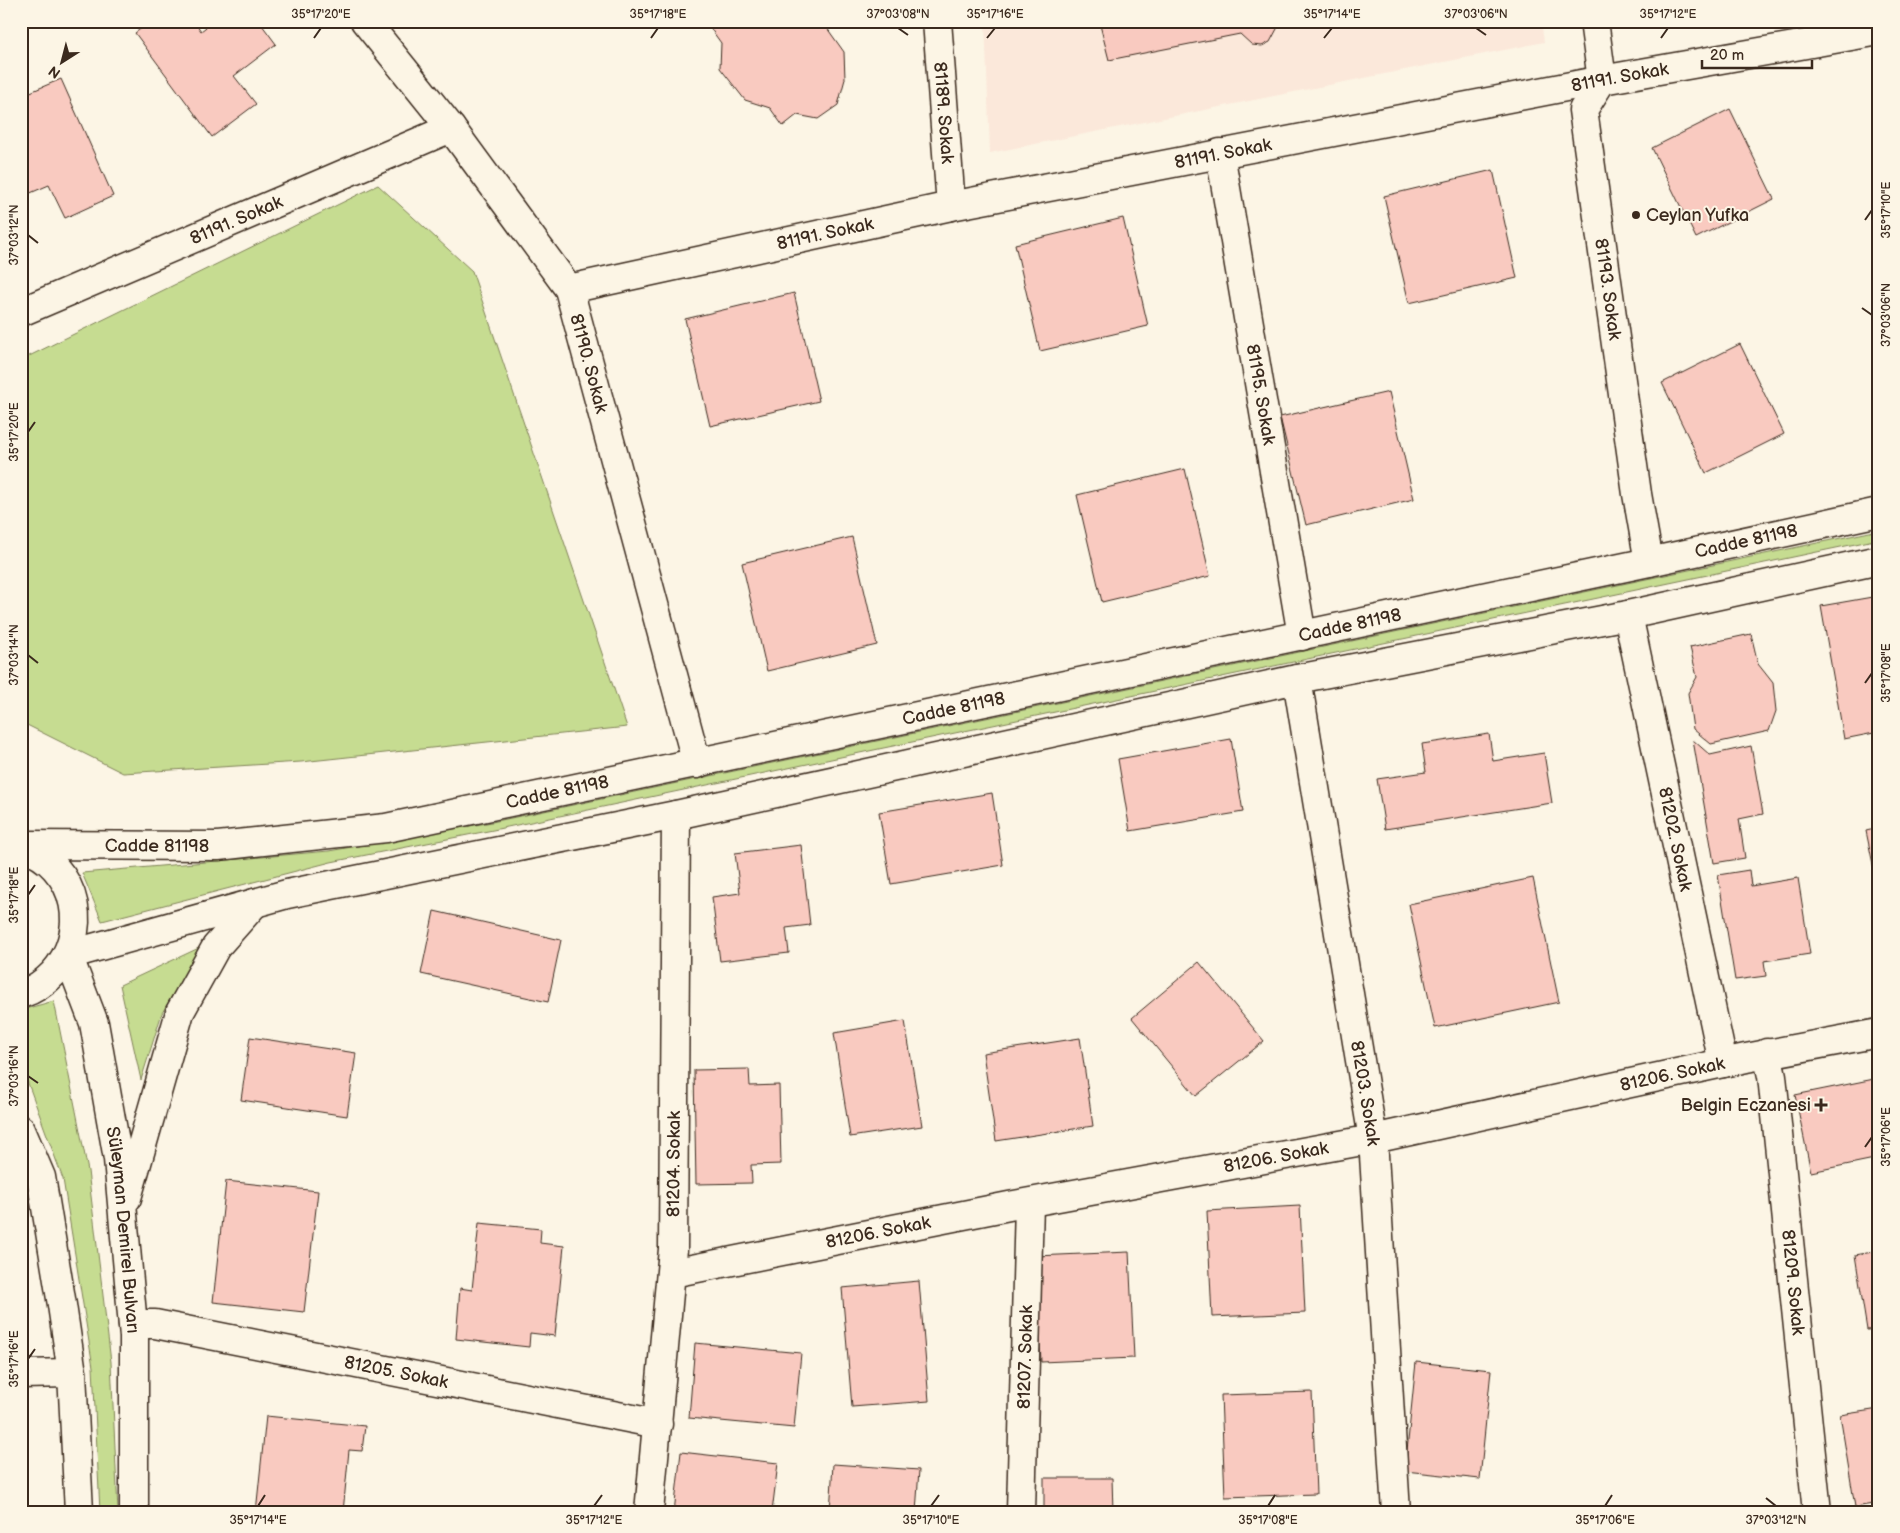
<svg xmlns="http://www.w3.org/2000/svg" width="1900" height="1533" font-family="'Balsamiq Sans',sans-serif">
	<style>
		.built { fill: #fbe8da }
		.green { fill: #c6dc91; stroke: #808358 }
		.building { fill: #f9cac0; stroke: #3b2a1e }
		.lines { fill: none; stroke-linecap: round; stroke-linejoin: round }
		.street-casing { stroke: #3b2a1e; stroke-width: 31 }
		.secondary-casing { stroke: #3b2a1e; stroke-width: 31 }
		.street { stroke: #fcf5e5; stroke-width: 28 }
		.secondary { stroke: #fcf5e5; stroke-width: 28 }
		.ticks { fill: none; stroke: #3b2a1e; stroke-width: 2 }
		.poi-dot { fill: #3b2a1e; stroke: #fcf5e5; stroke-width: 2 }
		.labels { text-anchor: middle; stroke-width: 4; stroke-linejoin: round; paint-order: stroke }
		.street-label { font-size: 18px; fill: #3b2a1e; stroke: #fcf5e5 }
		.poi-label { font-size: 18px; fill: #3b2a1e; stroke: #fcf5e5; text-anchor: start }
		.neatline { fill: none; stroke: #3b2a1e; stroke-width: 2 }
		.ticks-label { font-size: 12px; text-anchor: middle; fill: #3b2a1e }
	</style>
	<rect width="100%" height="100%" fill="#fcf5e5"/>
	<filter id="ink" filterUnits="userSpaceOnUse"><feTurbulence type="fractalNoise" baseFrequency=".02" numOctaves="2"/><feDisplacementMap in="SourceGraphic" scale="10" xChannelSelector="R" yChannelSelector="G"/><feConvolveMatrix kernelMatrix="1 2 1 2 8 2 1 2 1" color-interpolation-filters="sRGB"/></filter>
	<g filter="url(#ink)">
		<!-- built -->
		<path class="built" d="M 985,21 L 1541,21 L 1544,42 L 990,153 Z"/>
		<!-- green -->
		<g class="green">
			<path d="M 378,185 L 472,271 L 627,727 L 301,762 L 123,773 L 21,722 L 21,360 Z"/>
			<path d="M 1879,530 L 1879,539 L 493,830 L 331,862 L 102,921 L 82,873 L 329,851 L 492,822 Z"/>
			<path d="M 21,897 C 32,910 30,926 21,939 Z"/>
			<path d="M 201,947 L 162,1013 L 141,1080 L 120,985 Z"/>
			<path d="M 54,1001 L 88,1171 L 111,1362 L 118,1512 L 100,1512 L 93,1367 L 63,1179 L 21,1064 L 21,1010 Z"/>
		</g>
		<!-- building -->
		<g class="building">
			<path d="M 151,21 L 194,21 L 201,31 L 214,21 L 259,21 L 276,44 L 234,76 L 256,104 L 212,137 L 135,33 Z"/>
			<path d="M 713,21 L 822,21 L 844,52 L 845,79 L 838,105 L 818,119 L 797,115 L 783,126 L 770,108 L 745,100 L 720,68 L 721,43 L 708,25 Z"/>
			<path d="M 1099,21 L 1305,21 L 1278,27 L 1270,42 L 1262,46 L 1252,45 L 1240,34 L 1109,60 Z"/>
			<path d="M 61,79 L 113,196 L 65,218 L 49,185 L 21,197 L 21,136 L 26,133 L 21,122 L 21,96 Z"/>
			<path d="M 1730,109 L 1774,199 L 1696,238 L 1652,148 Z"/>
			<path d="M 1493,170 L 1517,278 L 1409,303 L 1384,196 Z"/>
			<path d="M 1123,218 L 1148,326 L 1040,351 L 1015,244 Z"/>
			<path d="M 794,293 L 819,401 L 710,426 L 685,319 Z"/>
			<path d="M 1740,344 L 1784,434 L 1706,473 L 1662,383 Z"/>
			<path d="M 1389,392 L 1414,499 L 1306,525 L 1280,417 Z"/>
			<path d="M 1185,469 L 1210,576 L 1102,602 L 1077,495 Z"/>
			<path d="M 852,537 L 877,645 L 767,671 L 742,563 Z"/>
			<path d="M 1878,596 L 1879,732 L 1844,739 L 1821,606 Z"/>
			<path d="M 1751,634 L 1758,664 L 1773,683 L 1776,711 L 1769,731 L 1711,744 L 1693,729 L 1688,693 L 1697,677 L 1690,647 Z"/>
			<path d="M 1489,734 L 1493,761 L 1544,753 L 1552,803 L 1385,829 L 1377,779 L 1426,772 L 1422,744 Z"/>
			<path d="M 1231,739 L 1243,812 L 1130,831 L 1118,759 Z"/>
			<path d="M 1693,740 L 1710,755 L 1751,746 L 1763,814 L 1739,819 L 1745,858 L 1714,863 Z"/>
			<path d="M 992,793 L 1003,865 L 891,884 L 879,812 Z"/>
			<path d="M 1879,828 L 1879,893 L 1866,831 Z"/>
			<path d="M 801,845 L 810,925 L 786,928 L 789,953 L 720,961 L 712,897 L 740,893 L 735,853 Z"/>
			<path d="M 1749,870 L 1751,886 L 1798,878 L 1810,954 L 1764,961 L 1766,976 L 1735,980 L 1718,875 Z"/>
			<path d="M 1533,878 L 1559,1002 L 1435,1028 L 1409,904 Z"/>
			<path d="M 434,911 L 561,940 L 548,1002 L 421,974 Z"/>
			<path d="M 1199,962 L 1264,1041 L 1196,1096 L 1132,1018 Z"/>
			<path d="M 905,1021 L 922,1126 L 850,1137 L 834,1033 Z"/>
			<path d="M 250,1037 L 356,1053 L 347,1116 L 241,1100 Z"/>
			<path d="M 1080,1038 L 1093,1126 L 996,1141 L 983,1053 Z"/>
			<path d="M 749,1069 L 750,1086 L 779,1085 L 781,1164 L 751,1165 L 752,1183 L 696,1184 L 694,1070 Z"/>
			<path d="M 1879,1078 L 1879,1158 L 1811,1172 L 1795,1095 Z"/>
			<path d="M 226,1181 L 318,1191 L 304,1312 L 213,1302 Z"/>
			<path d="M 1300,1206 L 1305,1313 L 1212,1317 L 1207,1211 Z"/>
			<path d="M 479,1223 L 541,1229 L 540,1243 L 564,1246 L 555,1336 L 530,1333 L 529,1347 L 456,1339 L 460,1288 L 472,1290 Z"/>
			<path d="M 1879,1251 L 1879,1329 L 1867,1330 L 1855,1255 Z"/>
			<path d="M 1129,1252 L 1134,1358 L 1041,1362 L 1036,1256 Z"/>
			<path d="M 919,1281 L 929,1401 L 852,1407 L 842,1288 Z"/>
			<path d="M 695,1343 L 801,1353 L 794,1428 L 689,1418 Z"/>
			<path d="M 1416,1362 L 1491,1370 L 1480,1479 L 1405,1471 Z"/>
			<path d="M 1312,1392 L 1316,1494 L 1225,1497 L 1221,1395 Z"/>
			<path d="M 1879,1409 L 1879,1503 L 1855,1507 L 1840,1415 Z"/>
			<path d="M 266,1416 L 365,1426 L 362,1451 L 349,1450 L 343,1512 L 256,1512 Z"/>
			<path d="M 681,1452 L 778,1463 L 772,1512 L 674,1512 Z"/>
			<path d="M 833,1464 L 919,1470 L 916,1512 L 830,1512 Z"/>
			<path d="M 1044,1478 L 1112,1478 L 1113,1512 L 1044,1512 Z"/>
		</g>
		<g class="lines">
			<!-- street casing -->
			<g class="street-casing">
				<g id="street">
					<path id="s1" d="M 365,21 L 451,128 L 569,289 L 697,764"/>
					<path id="s2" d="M 937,21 L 951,206"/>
					<path id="s3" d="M 1594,21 L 1602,80 L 1583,110 L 1637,494 L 1649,562"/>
					<path id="s4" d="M 1220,153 L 1302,636"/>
					<path id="s5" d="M 569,289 L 951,206 L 1602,80 L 1879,31"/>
					<path id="s6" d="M 21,312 L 451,128"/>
					<path id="s7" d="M 1628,615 L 1723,1063"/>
					<path id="s8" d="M 1297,679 L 1373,1139 L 1396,1512"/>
					<path id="s9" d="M 1767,1053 L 1772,1076 L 1817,1512"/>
					<path id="s10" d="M 672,1273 L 1009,1206 L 1373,1139 L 1746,1058 L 1879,1033"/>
					<path id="s11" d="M 133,1324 L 155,1324 L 658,1424"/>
					<path d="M 21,1374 L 72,1373"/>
					<path id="s12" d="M 649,1512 L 673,1249 L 676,815"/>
					<path id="s13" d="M 1021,1512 L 1029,1203"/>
				</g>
			</g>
			<!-- secondary casing -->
			<g class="secondary-casing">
				<g id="secondary">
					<path id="s14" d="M 21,845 L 218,846 L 386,828 L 1649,562 L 1879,512"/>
					<path d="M 21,846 C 34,851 47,858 56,869 C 93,911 73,977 21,994"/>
					<path d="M 68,955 L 287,894 L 676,815 L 1297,679 L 1628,615 L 1879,560"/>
					<path id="s15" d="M 68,955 L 94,1023 L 118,1159 L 134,1337 L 134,1512"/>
					<path d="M 21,1130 L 41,1177 L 62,1305 L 72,1373 L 79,1512"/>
					<path d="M 127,1198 L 180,1012 L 216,947 L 255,903"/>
				</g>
			</g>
			<!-- street -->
			<use href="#street" class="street"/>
			<!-- secondary -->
			<use href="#secondary" class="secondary"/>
		</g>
	</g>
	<!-- ticks -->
	<path class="ticks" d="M 898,28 L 908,35M 1476,28 L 1486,35M 314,38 L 321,28M 651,38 L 658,28M 987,38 L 995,28M 1324,38 L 1332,28M 1661,38 L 1668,28M 1865,220 L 1872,210M 28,235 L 38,243M 1862,308 L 1872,315M 28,432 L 35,422M 28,655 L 38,663M 1865,683 L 1872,673M 28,895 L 35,885M 28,1076 L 38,1083M 1865,1147 L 1872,1137M 28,1359 L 35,1349M 1766,1498 L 1776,1506M 258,1506 L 265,1495M 594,1506 L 602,1495M 931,1506 L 939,1495M 1268,1506 L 1275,1495M 1605,1506 L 1612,1495"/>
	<!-- markers -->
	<g class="poi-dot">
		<circle cx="1636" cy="215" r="5"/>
		<path d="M1818.5 1097.5h5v5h5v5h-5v5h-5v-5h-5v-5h5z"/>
	</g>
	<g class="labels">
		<!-- street labels -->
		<g class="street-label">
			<text dy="6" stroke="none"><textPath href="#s5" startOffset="1072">81191. Sokak</textPath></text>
			<text dy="6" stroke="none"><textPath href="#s2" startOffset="92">81189. Sokak</textPath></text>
			<text dy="6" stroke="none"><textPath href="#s5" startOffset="668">81191. Sokak</textPath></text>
			<text dy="6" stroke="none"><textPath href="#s6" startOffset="234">81191. Sokak</textPath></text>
			<text dy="6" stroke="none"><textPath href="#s5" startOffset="262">81191. Sokak</textPath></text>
			<text dy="6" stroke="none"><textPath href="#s3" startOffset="276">81193. Sokak</textPath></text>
			<text dy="6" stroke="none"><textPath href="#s1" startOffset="414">81190. Sokak</textPath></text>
			<text dy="6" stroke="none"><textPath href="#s4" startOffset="245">81195. Sokak</textPath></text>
			<text dy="6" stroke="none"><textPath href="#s14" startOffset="1756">Cadde 81198</textPath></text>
			<text dy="6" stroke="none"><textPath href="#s14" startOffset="1351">Cadde 81198</textPath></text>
			<text dy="6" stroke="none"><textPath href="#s14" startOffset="946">Cadde 81198</textPath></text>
			<text dy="6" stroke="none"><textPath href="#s14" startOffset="541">Cadde 81198</textPath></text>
			<text dy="6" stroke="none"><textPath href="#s7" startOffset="229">81202. Sokak</textPath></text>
			<text dy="6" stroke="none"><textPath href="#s14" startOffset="136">Cadde 81198</textPath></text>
			<text dy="6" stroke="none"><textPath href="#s10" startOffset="1020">81206. Sokak</textPath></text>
			<text dy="6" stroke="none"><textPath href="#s8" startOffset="420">81203. Sokak</textPath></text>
			<text dy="6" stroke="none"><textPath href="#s10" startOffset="615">81206. Sokak</textPath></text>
			<text dy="6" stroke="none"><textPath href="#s12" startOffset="349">81204. Sokak</textPath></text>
			<text dy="6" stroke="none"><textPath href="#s15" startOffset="282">Süleyman Demirel Bulvarı</textPath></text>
			<text dy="6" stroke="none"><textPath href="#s10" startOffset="210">81206. Sokak</textPath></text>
			<text dy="6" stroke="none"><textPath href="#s9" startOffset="231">81209. Sokak</textPath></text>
			<text dy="6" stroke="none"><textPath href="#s13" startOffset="155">81207. Sokak</textPath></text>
			<text dy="6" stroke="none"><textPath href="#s11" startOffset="268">81205. Sokak</textPath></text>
		</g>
		<!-- poi labels -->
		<g class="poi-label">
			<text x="1646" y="221">Ceylan Yufka</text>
			<text x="1811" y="1111" text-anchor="end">Belgin Eczanesi</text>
		</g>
	</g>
	<!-- margin -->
	<rect width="1900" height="1533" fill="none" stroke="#fcf5e5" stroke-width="55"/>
	<!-- north arrow -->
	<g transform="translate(62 62) rotate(216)" stroke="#fcf5e5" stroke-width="4" paint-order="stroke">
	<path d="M0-4L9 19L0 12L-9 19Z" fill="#3b2a1e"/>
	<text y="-8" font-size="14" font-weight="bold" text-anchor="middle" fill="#3b2a1e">N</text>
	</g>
	<!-- scale -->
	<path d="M1702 60v8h110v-8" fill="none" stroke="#3b2a1e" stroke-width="2.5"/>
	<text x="1710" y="60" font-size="15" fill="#3b2a1e" stroke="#fcf5e5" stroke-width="4" paint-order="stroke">20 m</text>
	<rect x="28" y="28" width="1844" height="1478" class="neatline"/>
	<g class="ticks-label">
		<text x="321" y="18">35°17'20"E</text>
		<text x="658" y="18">35°17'18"E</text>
		<text x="898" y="18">37°03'08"N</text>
		<text x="995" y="18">35°17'16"E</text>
		<text x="1332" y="18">35°17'14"E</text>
		<text x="1476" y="18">37°03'06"N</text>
		<text x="1668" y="18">35°17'12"E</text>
		<text transform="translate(1886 210) rotate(-90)" y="4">35°17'10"E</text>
		<text transform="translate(14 235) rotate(-90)" y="4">37°03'12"N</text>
		<text transform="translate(1886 315) rotate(-90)" y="4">37°03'06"N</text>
		<text transform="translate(14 432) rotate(-90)" y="4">35°17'20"E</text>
		<text transform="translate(14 655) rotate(-90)" y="4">37°03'14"N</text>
		<text transform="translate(1886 673) rotate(-90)" y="4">35°17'08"E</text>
		<text transform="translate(14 895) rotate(-90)" y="4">35°17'18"E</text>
		<text transform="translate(14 1076) rotate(-90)" y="4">37°03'16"N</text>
		<text transform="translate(1886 1137) rotate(-90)" y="4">35°17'06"E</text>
		<text transform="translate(14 1359) rotate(-90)" y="4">35°17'16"E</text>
		<text x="258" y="1524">35°17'14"E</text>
		<text x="594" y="1524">35°17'12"E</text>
		<text x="931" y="1524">35°17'10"E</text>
		<text x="1268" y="1524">35°17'08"E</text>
		<text x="1605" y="1524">35°17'06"E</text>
		<text x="1776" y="1524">37°03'12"N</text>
	</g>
</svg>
